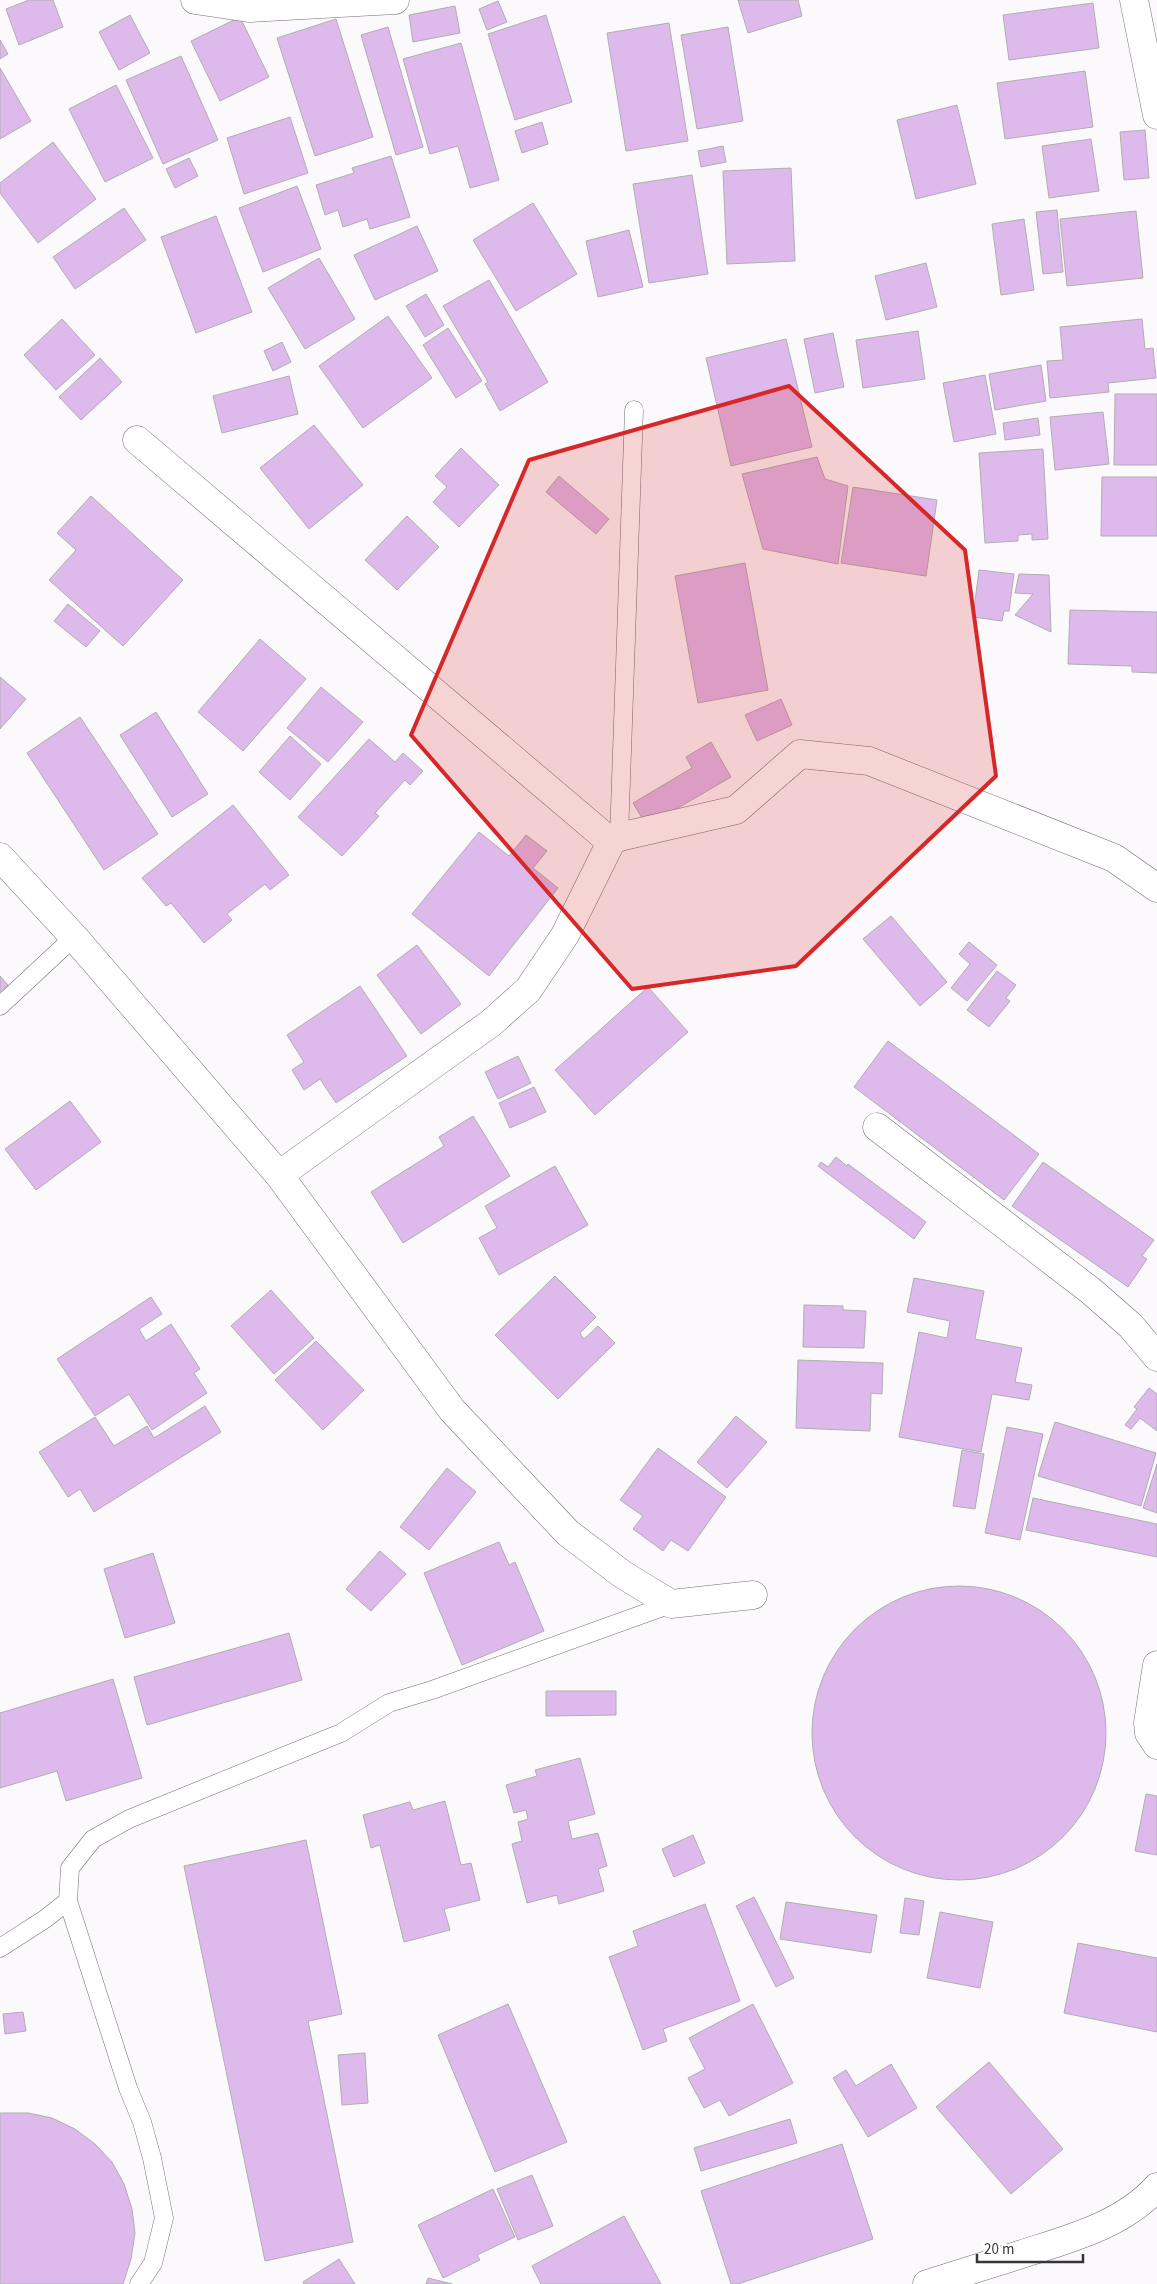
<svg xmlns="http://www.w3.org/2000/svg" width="1157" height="2284" font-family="'Source Sans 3',sans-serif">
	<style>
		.building { fill: #debaec; stroke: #b0aeb1 }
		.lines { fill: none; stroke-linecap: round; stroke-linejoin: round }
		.service-casing { stroke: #727073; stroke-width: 19 }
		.minor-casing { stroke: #727073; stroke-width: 29 }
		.service { stroke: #fff; stroke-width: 18 }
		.minor { stroke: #fff; stroke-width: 28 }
		.marked { fill: #d62828; fill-opacity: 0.2; stroke: #d62828; stroke-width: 4; stroke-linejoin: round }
	</style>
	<rect width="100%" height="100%" fill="#fbf9fc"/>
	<!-- building -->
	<g class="building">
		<path d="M 29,0 L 53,0 L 63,27 L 19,45 L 6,9 Z"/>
		<path d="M 738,0 L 798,0 L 802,16 L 748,33 Z"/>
		<path d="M 498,1 L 507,22 L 487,30 L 479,9 Z"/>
		<path d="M 1093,3 L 1099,48 L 1009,60 L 1003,15 Z"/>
		<path d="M 455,6 L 460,33 L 413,42 L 409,15 Z"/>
		<path d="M 130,15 L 150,53 L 119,70 L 99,32 Z"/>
		<path d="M 546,15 L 572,102 L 515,120 L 488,34 Z"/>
		<path d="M 240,17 L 269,77 L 220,101 L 191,41 Z"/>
		<path d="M 336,19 L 373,137 L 315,156 L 277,38 Z"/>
		<path d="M 669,23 L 688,141 L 626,151 L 607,33 Z"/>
		<path d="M 388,27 L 423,147 L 396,155 L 361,35 Z"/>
		<path d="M 728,27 L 743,121 L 697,129 L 681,35 Z"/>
		<path d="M 0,40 L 8,54 L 0,59 Z"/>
		<path d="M 461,43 L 499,180 L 470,188 L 458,146 L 430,154 L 403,59 Z"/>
		<path d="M 181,56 L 218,140 L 163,164 L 126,80 Z"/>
		<path d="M 0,68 L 31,121 L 0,139 Z"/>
		<path d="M 1085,71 L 1093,127 L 1005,139 L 997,83 Z"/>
		<path d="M 116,85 L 153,158 L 105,182 L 69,109 Z"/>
		<path d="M 957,105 L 976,184 L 916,199 L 897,120 Z"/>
		<path d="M 290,117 L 308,173 L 244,194 L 227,138 Z"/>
		<path d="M 542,122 L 548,144 L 522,153 L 515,131 Z"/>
		<path d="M 1145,130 L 1149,178 L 1124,180 L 1120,132 Z"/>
		<path d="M 1091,139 L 1099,191 L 1049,198 L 1042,146 Z"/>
		<path d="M 53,142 L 96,199 L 38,243 L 0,193 L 0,183 Z"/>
		<path d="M 723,146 L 726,162 L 701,167 L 698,151 Z"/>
		<path d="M 391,156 L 410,217 L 370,229 L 367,219 L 343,227 L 338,210 L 325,215 L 316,185 L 354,173 L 352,168 Z"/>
		<path d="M 189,158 L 198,176 L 175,188 L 166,169 Z"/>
		<path d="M 791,168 L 795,261 L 727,264 L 723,171 Z"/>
		<path d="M 692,175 L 708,274 L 649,283 L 633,184 Z"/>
		<path d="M 297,186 L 321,249 L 263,272 L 239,208 Z"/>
		<path d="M 533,203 L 577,274 L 516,311 L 473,240 Z"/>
		<path d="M 124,208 L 146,240 L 75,289 L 53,257 Z"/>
		<path d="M 1057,210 L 1063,272 L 1043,274 L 1036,212 Z"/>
		<path d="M 1136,211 L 1143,278 L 1067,286 L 1060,219 Z"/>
		<path d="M 216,216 L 252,312 L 196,333 L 161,237 Z"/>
		<path d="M 1024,219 L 1034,290 L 1001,295 L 992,224 Z"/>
		<path d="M 417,226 L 438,271 L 375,300 L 354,255 Z"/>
		<path d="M 629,230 L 643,287 L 598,297 L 586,241 Z"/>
		<path d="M 319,258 L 355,319 L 305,349 L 268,288 Z"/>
		<path d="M 926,263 L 937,307 L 886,320 L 875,276 Z"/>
		<path d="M 489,280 L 548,382 L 500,411 L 485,384 L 488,382 L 443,306 Z"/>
		<path d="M 426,294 L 444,325 L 425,337 L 406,306 Z"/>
		<path d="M 388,316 L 432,378 L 363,428 L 319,366 Z"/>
		<path d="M 62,319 L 95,355 L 56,390 L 24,355 Z"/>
		<path d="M 1142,319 L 1145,349 L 1153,348 L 1156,378 L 1108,383 L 1109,392 L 1050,398 L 1047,361 L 1063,360 L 1060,327 Z"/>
		<path d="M 448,328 L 482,381 L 456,398 L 423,345 Z"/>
		<path d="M 918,331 L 925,379 L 863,388 L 856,340 Z"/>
		<path d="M 833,333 L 844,387 L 815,393 L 804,339 Z"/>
		<path d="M 786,339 L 812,447 L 731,466 L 706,358 Z"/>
		<path d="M 282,342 L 291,362 L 273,371 L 264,351 Z"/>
		<path d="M 100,358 L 122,382 L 81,420 L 59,397 Z"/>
		<path d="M 1041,365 L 1046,401 L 995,410 L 989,374 Z"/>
		<path d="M 985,375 L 996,434 L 954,442 L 943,383 Z"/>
		<path d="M 289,376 L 298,414 L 222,433 L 213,396 Z"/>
		<path d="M 1115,394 L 1157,394 L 1157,465 L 1114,465 Z"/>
		<path d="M 1103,412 L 1109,464 L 1055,470 L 1050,417 Z"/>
		<path d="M 1038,418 L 1040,435 L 1005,440 L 1003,423 Z"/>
		<path d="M 314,425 L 363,485 L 309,529 L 260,468 Z"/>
		<path d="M 461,448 L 499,485 L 459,527 L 433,502 L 447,487 L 435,476 Z"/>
		<path d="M 1043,449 L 1048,539 L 1032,540 L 1032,534 L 1018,535 L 1018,541 L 985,543 L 979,453 Z"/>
		<path d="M 817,457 L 825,479 L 848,486 L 838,564 L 763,549 L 742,474 Z"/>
		<path d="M 559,476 L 609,519 L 596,534 L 546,492 Z"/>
		<path d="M 1102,477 L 1157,477 L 1157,536 L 1101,536 Z"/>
		<path d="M 853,487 L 937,500 L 926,576 L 841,563 Z"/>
		<path d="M 91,496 L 183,580 L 123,646 L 49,580 L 76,550 L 57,533 Z"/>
		<path d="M 407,516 L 439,547 L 397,590 L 365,560 Z"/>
		<path d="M 745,563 L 768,690 L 698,703 L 675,576 Z"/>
		<path d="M 979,570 L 1014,574 L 1009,611 L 1004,611 L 1002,621 L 973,617 Z"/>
		<path d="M 1019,574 L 1049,575 L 1051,632 L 1015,615 L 1033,594 L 1015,593 Z"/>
		<path d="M 68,604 L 100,631 L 86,647 L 54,621 Z"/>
		<path d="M 1070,610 L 1157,612 L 1157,673 L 1132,672 L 1132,666 L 1068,664 Z"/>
		<path d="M 260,639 L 306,679 L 243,751 L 198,712 Z"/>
		<path d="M 0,677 L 26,699 L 0,729 Z"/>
		<path d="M 321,687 L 363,722 L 328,762 L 287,728 Z"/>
		<path d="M 781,699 L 792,725 L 757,741 L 745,715 Z"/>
		<path d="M 156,712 L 208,794 L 172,817 L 120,735 Z"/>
		<path d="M 80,717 L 158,834 L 104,870 L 27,753 Z"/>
		<path d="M 290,736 L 321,764 L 290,800 L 259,772 Z"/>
		<path d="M 369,739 L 395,762 L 403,753 L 423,771 L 410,785 L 405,780 L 375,813 L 379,816 L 342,856 L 298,817 Z"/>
		<path d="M 711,742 L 731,777 L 647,826 L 633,803 L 692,768 L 686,757 Z"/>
		<path d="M 233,805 L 289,875 L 270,890 L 265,884 L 227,914 L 232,920 L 204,943 L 171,903 L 166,906 L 142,878 Z"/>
		<path d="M 479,832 L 509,856 L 526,835 L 547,851 L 533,868 L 558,888 L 489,976 L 412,914 Z"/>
		<path d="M 891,916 L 947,982 L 920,1006 L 863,939 Z"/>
		<path d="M 969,942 L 997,965 L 967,1001 L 951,988 L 970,964 L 959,954 Z"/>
		<path d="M 417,945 L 461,1004 L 421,1034 L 377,975 Z"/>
		<path d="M 997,971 L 1016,985 L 1006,998 L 1010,1001 L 989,1027 L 967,1010 Z"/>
		<path d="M 0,976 L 8,985 L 0,992 Z"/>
		<path d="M 360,986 L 407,1056 L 336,1103 L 320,1079 L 304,1090 L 292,1070 L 304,1062 L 287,1035 Z"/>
		<path d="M 648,987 L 688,1032 L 595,1115 L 555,1070 Z"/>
		<path d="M 888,1041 L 1039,1154 L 1004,1200 L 854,1087 Z"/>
		<path d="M 518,1056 L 531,1083 L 498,1099 L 485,1072 Z"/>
		<path d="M 534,1087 L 546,1112 L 510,1128 L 499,1103 Z"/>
		<path d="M 70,1101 L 101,1142 L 36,1190 L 5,1149 Z"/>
		<path d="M 473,1116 L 510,1176 L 403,1243 L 371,1192 L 444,1146 L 439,1137 Z"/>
		<path d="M 836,1157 L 847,1166 L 848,1164 L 926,1222 L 914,1239 L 818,1166 L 821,1162 L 828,1167 Z"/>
		<path d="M 1043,1162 L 1154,1240 L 1142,1256 L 1147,1259 L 1128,1287 L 1012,1206 Z"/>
		<path d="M 555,1166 L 588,1225 L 499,1275 L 479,1238 L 497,1228 L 485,1206 Z"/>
		<path d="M 555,1276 L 596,1317 L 580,1333 L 584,1339 L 598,1326 L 615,1343 L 558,1399 L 495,1335 Z"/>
		<path d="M 914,1278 L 984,1291 L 975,1339 L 1022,1348 L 1015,1382 L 1032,1385 L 1029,1400 L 992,1394 L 981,1452 L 899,1437 L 919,1332 L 947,1338 L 950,1321 L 907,1312 Z"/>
		<path d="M 271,1290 L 314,1338 L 274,1374 L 231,1326 Z"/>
		<path d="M 151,1297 L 162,1314 L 139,1329 L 146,1341 L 171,1324 L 200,1369 L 194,1373 L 207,1393 L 152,1430 L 129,1394 L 95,1416 L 57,1359 Z"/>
		<path d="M 804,1305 L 843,1306 L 843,1310 L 866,1311 L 864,1348 L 803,1347 Z"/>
		<path d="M 316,1341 L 364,1390 L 323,1430 L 275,1380 Z"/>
		<path d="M 798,1360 L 883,1363 L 882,1394 L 871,1393 L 870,1431 L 796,1428 Z"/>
		<path d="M 1149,1388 L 1157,1394 L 1157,1431 L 1140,1418 L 1131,1429 L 1125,1425 L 1137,1409 L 1134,1407 Z"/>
		<path d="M 205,1406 L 221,1432 L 94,1512 L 80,1489 L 68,1497 L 39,1452 L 95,1417 L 114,1446 L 147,1426 L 154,1438 Z"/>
		<path d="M 736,1416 L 767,1442 L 727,1488 L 697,1462 Z"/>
		<path d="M 1055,1422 L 1156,1453 L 1141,1506 L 1038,1476 Z"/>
		<path d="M 1007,1427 L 1043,1434 L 1020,1540 L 985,1533 Z"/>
		<path d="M 658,1448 L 726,1497 L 688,1551 L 671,1540 L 663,1551 L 633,1529 L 643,1516 L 620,1500 Z"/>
		<path d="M 962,1450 L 984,1454 L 975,1509 L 953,1506 Z"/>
		<path d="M 1157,1464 L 1157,1513 L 1143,1508 Z"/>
		<path d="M 447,1468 L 476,1492 L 429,1550 L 400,1527 Z"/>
		<path d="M 1033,1498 L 1157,1524 L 1157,1557 L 1026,1530 Z"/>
		<path d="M 499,1542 L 509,1565 L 515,1562 L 544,1631 L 462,1665 L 424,1573 Z"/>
		<path d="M 380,1551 L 406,1574 L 371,1611 L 346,1589 Z"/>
		<path d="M 153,1553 L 175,1623 L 125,1638 L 104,1569 Z"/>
		<circle cx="959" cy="1733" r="147"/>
		<path d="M 289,1633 L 302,1680 L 147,1725 L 134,1677 Z"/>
		<path d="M 113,1679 L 142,1778 L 66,1801 L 57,1771 L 0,1788 L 0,1713 Z"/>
		<path d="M 546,1691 L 616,1691 L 616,1715 L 546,1716 Z"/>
		<path d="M 580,1758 L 595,1814 L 568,1821 L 572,1839 L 598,1833 L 607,1866 L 598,1869 L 604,1891 L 559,1904 L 557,1895 L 527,1903 L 512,1844 L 522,1841 L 518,1822 L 528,1819 L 526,1810 L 514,1813 L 506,1785 L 537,1776 L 535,1770 Z"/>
		<path d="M 1146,1794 L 1157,1796 L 1157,1855 L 1135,1851 Z"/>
		<path d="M 445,1801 L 461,1865 L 471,1863 L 480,1900 L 444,1909 L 450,1930 L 404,1942 L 380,1845 L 371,1848 L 363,1815 L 410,1802 L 413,1810 Z"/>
		<path d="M 693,1835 L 705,1863 L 674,1877 L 662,1849 Z"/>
		<path d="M 306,1840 L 342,2014 L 308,2021 L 353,2242 L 265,2261 L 184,1866 Z"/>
		<path d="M 754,1897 L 794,1978 L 776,1987 L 736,1906 Z"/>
		<path d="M 905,1898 L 924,1901 L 919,1935 L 900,1933 Z"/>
		<path d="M 786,1902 L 877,1915 L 871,1953 L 780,1939 Z"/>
		<path d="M 705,1904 L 740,2001 L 663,2029 L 667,2041 L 643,2050 L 609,1957 L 638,1946 L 633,1931 Z"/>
		<path d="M 940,1912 L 993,1922 L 980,1988 L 927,1978 Z"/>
		<path d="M 1078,1943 L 1157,1958 L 1157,2032 L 1064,2013 Z"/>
		<path d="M 508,2004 L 567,2142 L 495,2172 L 438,2035 Z"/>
		<path d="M 753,2004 L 793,2083 L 729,2116 L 720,2100 L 704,2108 L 688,2078 L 705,2069 L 689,2038 Z"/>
		<path d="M 23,2012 L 26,2031 L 5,2034 L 3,2014 Z"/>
		<path d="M 365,2053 L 368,2103 L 342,2105 L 338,2055 Z"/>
		<path d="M 989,2062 L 1063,2149 L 1011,2194 L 936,2107 Z"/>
		<path d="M 891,2064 L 917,2108 L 868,2137 L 833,2078 L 846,2070 L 856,2086 Z"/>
		<path d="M 0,2113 L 28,2113 L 52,2118 L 75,2129 L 95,2144 L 112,2162 L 124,2184 L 132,2209 L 135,2233 L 131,2259 L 123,2284 L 0,2284 Z"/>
		<path d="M 790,2119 L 797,2143 L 701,2171 L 694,2148 Z"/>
		<path d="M 842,2144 L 873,2239 L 738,2284 L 731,2284 L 701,2191 Z"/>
		<path d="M 532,2175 L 553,2226 L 518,2240 L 497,2189 Z"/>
		<path d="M 493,2189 L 515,2237 L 477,2255 L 480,2260 L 443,2278 L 418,2225 Z"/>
		<path d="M 624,2216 L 661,2284 L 541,2284 L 532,2266 Z"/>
		<path d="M 339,2259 L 355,2284 L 304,2284 L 303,2282 Z"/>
		<path d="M 428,2278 L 452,2284 L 426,2284 Z"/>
	</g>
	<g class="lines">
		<!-- service casing -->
		<g class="service-casing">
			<g id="service">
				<path d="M 619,837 L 634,410"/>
				<path d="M 0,1006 L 74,937"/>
				<path d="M 0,1948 L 45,1919 L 68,1901"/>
				<path d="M 139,2284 L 153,2263 L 164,2218 L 152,2158 L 142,2122 L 128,2088 L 68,1901 L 70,1868 L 93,1839 L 129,1819 L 341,1733 L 389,1703 L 432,1690 L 671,1604"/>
			</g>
		</g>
		<!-- minor casing -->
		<g class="minor-casing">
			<g id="minor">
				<path d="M 195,0 L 249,8 L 395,0"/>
				<path d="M 1134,0 L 1157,115"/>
				<path d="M 137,440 L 611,842"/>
				<path d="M 0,857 L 74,937 L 279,1175 L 452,1410 L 568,1533 L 622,1574 L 671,1604 L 753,1595"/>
				<path d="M 877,1127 L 1091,1291 L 1131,1326 L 1157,1357"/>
				<path d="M 279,1175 L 491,1023 L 528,990 L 565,935 L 611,842 L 619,837 L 736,810 L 800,754 L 869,761 L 1114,858 L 1157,888"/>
				<path d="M 1157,1665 L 1148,1723 L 1149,1733 L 1157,1745"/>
				<path d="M 927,2284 C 959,2274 990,2264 1022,2254 C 1069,2239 1123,2225 1157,2187"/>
			</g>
		</g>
		<!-- service -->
		<use href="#service" class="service"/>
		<!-- minor -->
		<use href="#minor" class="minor"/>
	</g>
	<!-- marked area -->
	<path class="marked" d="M 789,386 L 965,550 L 996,776 L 796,966 L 632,989 L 411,735 L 529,460 Z"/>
	<!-- scale -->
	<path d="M977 2254v8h106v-8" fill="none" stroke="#363537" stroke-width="2.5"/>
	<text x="984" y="2254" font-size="15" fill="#363537" stroke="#ffffff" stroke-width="4" paint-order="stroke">20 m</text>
</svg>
